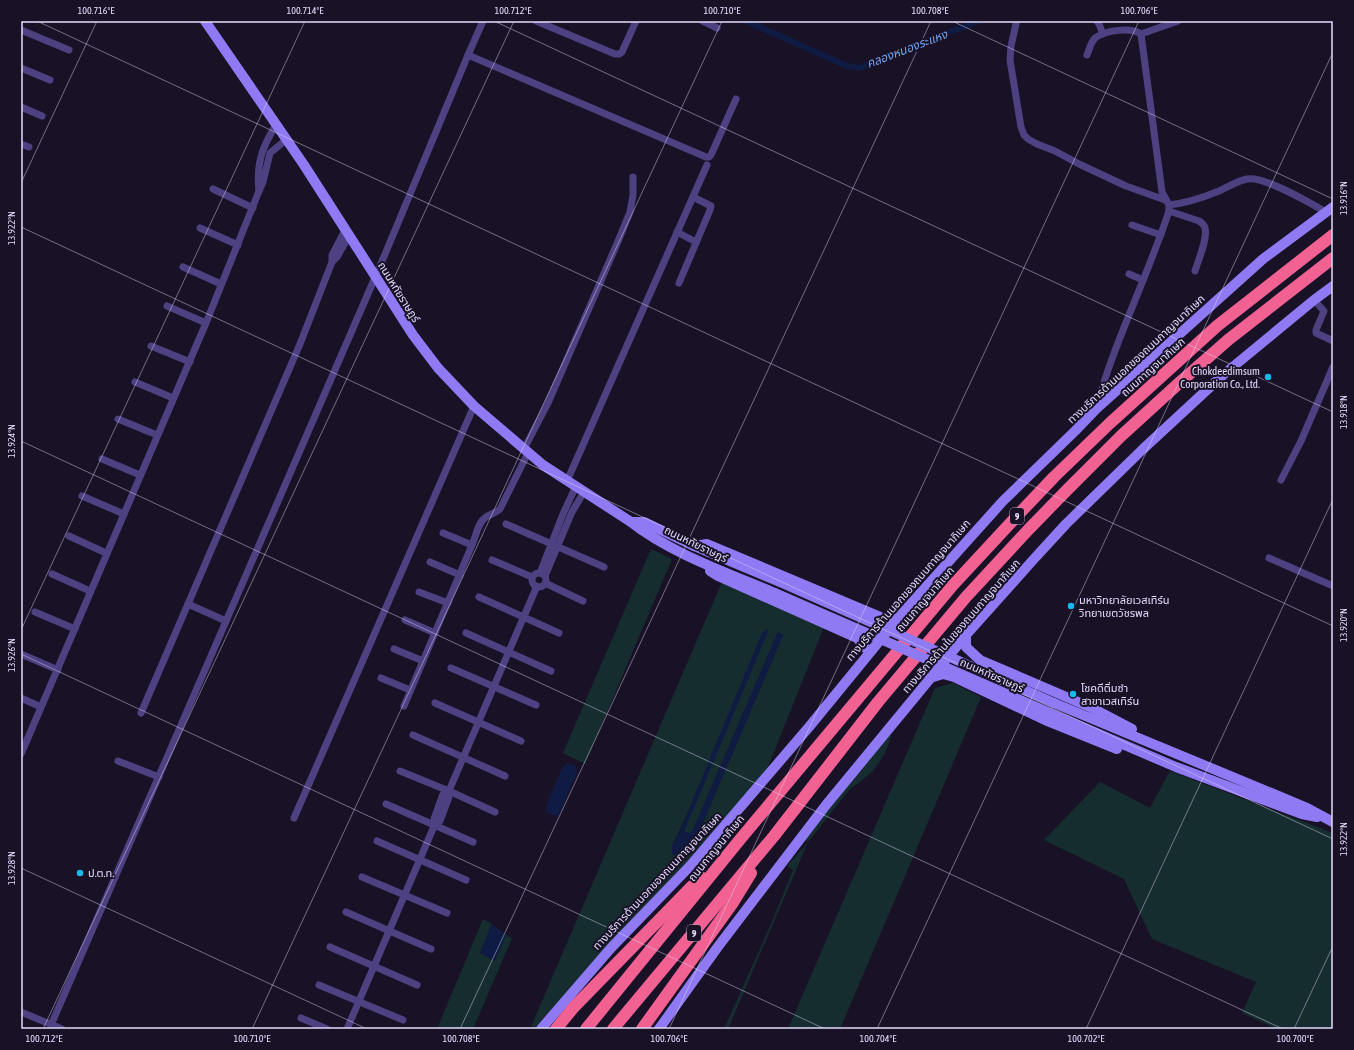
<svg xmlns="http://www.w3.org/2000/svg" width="1354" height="1050" font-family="'Asap Condensed','Noto Sans Thai',sans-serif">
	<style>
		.green { fill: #162d30; fill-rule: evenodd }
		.water { fill: #0f1b43 }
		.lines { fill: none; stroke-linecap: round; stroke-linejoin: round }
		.canal { stroke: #0f1b43; stroke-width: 6 }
		.street { stroke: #4d4182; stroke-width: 7 }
		.secondary { stroke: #8f7af3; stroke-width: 10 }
		.highway { stroke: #f16192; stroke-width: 12 }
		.secondary-bridge { stroke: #8f7af3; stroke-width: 10 }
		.ticks { fill: none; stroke: #e3dbfc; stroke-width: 1; stroke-opacity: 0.45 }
		.poi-dot { fill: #18b8eb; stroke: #191227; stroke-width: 1.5 }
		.labels { text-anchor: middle; stroke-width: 4; stroke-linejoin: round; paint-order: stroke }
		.shield { fill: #191227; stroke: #a69fbc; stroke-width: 1 }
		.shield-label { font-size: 10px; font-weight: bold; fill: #e3dbfc }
		.street-label { font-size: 11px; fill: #e3dbfc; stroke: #191227 }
		.poi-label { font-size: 11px; fill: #e3dbfc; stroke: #191227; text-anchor: start }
		.water-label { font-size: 12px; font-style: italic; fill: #72a5f3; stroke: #191227 }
		.neatline { fill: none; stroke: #e3dbfc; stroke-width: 1.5 }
		.ticks-label { font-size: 10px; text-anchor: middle; fill: #e3dbfc }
	</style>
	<rect width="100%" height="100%" fill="#191227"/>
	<!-- green -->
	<g class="green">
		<path d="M 651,549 L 672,559 L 585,764 L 563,753 Z"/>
		<path d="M 722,582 L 824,627 L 766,772 L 683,866 L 616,937 L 534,1029 L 530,1029 ZM 768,631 L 683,832 L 690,833 L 693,830 L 778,632 L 783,635 L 699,832 L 679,853 L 672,847 Z"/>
		<path d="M 953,683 L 981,697 L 840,1029 L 788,1029 L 935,688 Z"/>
		<path d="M 889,735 L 891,737 L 885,753 L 873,771 L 861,781 L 849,790 L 808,842 L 728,1029 L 724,1029 L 770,926 L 793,870 L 787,866 L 808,842 L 805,839 Z"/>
		<path d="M 1170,771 L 1333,833 L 1333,1029 L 1272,1029 L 1273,1027 L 1242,1013 L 1256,982 L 1152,939 L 1124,879 L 1044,840 L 1100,782 L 1150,808 Z"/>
		<path d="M 483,919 L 492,924 L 480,953 L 495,960 L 506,935 L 512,938 L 473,1029 L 437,1029 Z"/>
	</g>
	<!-- water -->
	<g class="water">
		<path d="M 766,629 L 768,631 L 767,634 L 684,832 L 690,833 L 693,830 L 778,632 L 783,635 L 699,832 L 679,854 L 673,855 C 669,847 676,839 679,833 L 762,633 Z"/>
		<path d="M 567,763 L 574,765 L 577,768 L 577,773 L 559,814 L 557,817 L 546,812 L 546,806 L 562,768 Z"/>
		<path d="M 492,924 L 506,935 L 495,961 L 480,953 Z"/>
	</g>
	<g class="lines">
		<!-- canal -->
		<path class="canal" d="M 746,21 L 847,66 L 860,68 L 876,60 L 979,21"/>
		<!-- street -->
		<g class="street">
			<path d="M 536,21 L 615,54 L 619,54 L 622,52 L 636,21"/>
			<path d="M 703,21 L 717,28"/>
			<path d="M 1097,21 L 1099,24 L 1103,34"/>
			<path d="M 1016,24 L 1011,46 L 1010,60 L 1021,127 L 1024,135 L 1028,139 L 1037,144 L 1055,151 L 1079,164 L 1126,186 L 1165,200"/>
			<path d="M 21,30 L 69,50"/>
			<path d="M 468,55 L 483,21"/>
			<path d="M 1087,55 C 1089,50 1091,42 1095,38 C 1105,30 1131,27 1141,34 L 1178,21"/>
			<path d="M 21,68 L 50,80"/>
			<path d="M 21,107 L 42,116"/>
			<path d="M 21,144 L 29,147"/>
			<path d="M 213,189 L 253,208"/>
			<path d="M 259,191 C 256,164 262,147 276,125"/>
			<path d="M 1169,205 C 1187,203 1202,198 1219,191 C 1228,187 1237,181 1247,179 C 1265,176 1310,203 1326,212"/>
			<path d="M 1169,211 L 1199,221 C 1202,223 1204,224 1205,228 C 1208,238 1198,261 1195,271"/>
			<path d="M 1132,225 L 1161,235"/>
			<path d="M 200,228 L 238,245"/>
			<path d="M 677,232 L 696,242"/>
			<path d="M 332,262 L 337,257 L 349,236"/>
			<path d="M 183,267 L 221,284"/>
			<path d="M 1129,274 L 1143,280"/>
			<path d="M 679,283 L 710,210 L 711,206 L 693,197"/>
			<path d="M 1314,300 L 1324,311 L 1316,330 L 1316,333 L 1333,341"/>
			<path d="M 167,306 L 206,323"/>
			<path d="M 151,346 L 190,362"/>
			<path d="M 135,382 L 173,398"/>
			<path d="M 1096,408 C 1115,340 1147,278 1169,211 L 1169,205 L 1162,192 L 1141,34"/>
			<path d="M 118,419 L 157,435"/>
			<path d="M 524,449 L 548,403 L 619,239 L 630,212 L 633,195 L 633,177"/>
			<path d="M 102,459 L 140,475"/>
			<path d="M 1281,480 L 1301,441 L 1333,367"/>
			<path d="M 567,481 L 707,165"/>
			<path d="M 82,496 L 124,514"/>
			<path d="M 506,524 L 604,567"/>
			<path d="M 443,533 L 472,545"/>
			<path d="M 69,536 L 106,553"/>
			<path d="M 1269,558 L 1333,586"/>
			<path d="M 492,560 L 532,577"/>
			<path d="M 430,562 L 460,575"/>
			<circle cx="539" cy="580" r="7"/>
			<path d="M 540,573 L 563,514 L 576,486"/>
			<path d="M 52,574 L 90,591"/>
			<path d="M 545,576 L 572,512 L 584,492"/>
			<path d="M 545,583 L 583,601"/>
			<path d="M 419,592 L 448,603"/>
			<path d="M 479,597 L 559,633"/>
			<path d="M 188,604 L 226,621"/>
			<path d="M 35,612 L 75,629"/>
			<path d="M 405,620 L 435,633"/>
			<path d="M 466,633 L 551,671"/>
			<path d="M 394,649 L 423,661"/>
			<path d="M 21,654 L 58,670"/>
			<path d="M 451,668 L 536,705"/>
			<path d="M 381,678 L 410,690"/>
			<path d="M 21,698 L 41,707"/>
			<path d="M 435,703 L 521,741"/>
			<path d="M 404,706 L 472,545 C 476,536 478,522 486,517 C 491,514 496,513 500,509 L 528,453"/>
			<path d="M 141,713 L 300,344 L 332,262 L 332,255 L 345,230"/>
			<path d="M 413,735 L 505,776"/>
			<path d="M 21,754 L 206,323 L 259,191 L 263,182 L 270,153 L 286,140"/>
			<path d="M 118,761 L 159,777"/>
			<path d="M 400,771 L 449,791 L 495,812"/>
			<path d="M 386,804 L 473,842"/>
			<path d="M 294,818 L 474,406"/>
			<path d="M 435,824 L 434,819 L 443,794 L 448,793"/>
			<path d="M 377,841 L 466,880"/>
			<path d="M 362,877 L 447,913"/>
			<path d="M 346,912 L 431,949"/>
			<path d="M 330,947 L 417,985"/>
			<path d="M 319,985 L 403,1020"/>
			<path d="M 21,1012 L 62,1029"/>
			<path d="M 301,1018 L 327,1029"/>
			<path d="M 51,1025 L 383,259 L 468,55 L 706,157 L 709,157 L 711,155 L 736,99"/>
			<path d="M 347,1029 L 435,824 L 440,821 L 449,797 L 448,793 L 537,586"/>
		</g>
		<!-- secondary -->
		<g class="secondary">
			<path d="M 205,21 L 304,165 L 413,335 L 438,368 L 474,406 L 543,465 L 631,522 C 670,553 728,573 775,593"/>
			<path d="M 631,522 L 644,522 L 694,546 L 780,582"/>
			<path d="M 694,546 L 707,544 L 883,618 L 890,620 L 899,617"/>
			<path d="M 710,571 L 718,576 L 857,638 L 869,652"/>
			<path d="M 966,635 L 966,647 L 980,660 L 1092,708 L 1132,729"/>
			<path d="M 930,678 L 943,674 L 954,677 L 1045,720 L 1117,749"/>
			<path d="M 1054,703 L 1305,807 L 1333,822"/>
			<path d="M 1050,713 L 1176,767 L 1302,814 L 1317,817"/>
			<path d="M 541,1029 L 611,948 L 690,866 L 809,727 L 899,617 L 1003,501 L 1075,431 L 1096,409 L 1263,259 L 1333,207"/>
			<path d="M 659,1029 L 717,948 L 826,805 L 966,635 L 1033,560 L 1066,524 L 1143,449 L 1223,375 L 1314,300 L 1333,286"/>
		</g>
		<!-- highway -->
		<g class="highway">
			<path d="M 556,1029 L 574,1007 L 701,877"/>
			<path d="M 586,1029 L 742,837 L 953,585 L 1016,517 L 1054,477 L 1109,424 L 1217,326 L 1333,235"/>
			<path d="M 613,1029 L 774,836 L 878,702 L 966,597 L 1029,529 L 1067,490 L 1121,436 L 1178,384 L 1228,340 L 1333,258"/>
			<path d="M 642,1029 L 732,904 L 751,873"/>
		</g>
		<!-- secondary-bridge -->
		<g class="secondary-bridge">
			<path d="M 780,582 L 1054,703"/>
			<path d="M 775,593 L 1050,713"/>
		</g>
	</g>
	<!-- ticks -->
	<path class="ticks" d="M 37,21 L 1333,626M 494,21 L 1333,412M 952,21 L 1333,199M 21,183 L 97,21M 21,227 L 1333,839M 21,441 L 1283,1029M 21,630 L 305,21M 21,654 L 825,1029M 21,868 L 367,1029M 43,1029 L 514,21M 252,1029 L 722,21M 460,1029 L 931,21M 669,1029 L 1139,21M 877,1029 L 1333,52M 1086,1029 L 1333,499M 1294,1029 L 1333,946"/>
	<!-- markers -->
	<g class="poi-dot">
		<circle cx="1268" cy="377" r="4"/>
		<circle cx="1071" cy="606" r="4"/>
		<circle cx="1073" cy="694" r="4"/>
		<circle cx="80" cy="873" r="4"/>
	</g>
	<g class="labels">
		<!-- shield labels -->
		<g class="shield">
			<rect x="1010" y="508" width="14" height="16" rx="3"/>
			<rect x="687" y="925" width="14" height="16" rx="3"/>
		</g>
		<g class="shield-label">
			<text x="1017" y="520">9</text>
			<text x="694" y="937">9</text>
		</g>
		<!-- street labels -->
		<g class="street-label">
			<text transform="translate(399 292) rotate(58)" y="4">ถนนหทัยราษฎร์</text>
			<text transform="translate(1136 359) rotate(-43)" y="4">ทางบริการด้านนอกของถนนกาญจนาภิเษก</text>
			<text transform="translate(1153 367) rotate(-42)" y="4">ถนนกาญจนาภิเษก</text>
			<text transform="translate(696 544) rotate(26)" y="4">ถนนหทัยราษฎร์</text>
			<text transform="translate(908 590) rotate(-49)" y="4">ทางบริการด้านนอกของถนนกาญจนาภิเษก</text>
			<text transform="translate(925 599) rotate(-49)" y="4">ถนนกาญจนาภิเษก</text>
			<text transform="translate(961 626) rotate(-49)" y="4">ทางบริการด้านในของถนนกาญจนาภิเษก</text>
			<text transform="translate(992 675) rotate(24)" y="4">ถนนหทัยราษฎร์</text>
			<text transform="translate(716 848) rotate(-51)" y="4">ถนนกาญจนาภิเษก</text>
			<text transform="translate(657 881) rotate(-47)" y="4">ทางบริการด้านนอกของถนนกาญจนาภิเษก</text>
		</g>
		<!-- poi labels -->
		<g class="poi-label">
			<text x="1260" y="375" text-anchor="end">Chokdeedimsum<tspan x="1260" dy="13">Corporation Co., Ltd.</tspan></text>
			<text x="1079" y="604">มหาวิทยาลัยเวสเทิร์น<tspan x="1079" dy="13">วิทยาเขตวัชรพล</tspan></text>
			<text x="1081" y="692">โชคดีติ่มซำ<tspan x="1081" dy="13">สาขาเวสเทิร์น</tspan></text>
			<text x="88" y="877">ป.ต.ท.</text>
		</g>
		<!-- water labels -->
		<g class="water-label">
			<text transform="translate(907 49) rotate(-21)" y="4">คลองหนองระแหง</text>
		</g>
	</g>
	<!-- border -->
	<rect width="1354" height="1050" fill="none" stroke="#191227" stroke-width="44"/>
	<rect x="22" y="22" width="1310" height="1006" class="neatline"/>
	<g class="ticks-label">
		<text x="96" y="14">100.716°E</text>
		<text x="305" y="14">100.714°E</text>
		<text x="513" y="14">100.712°E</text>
		<text x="722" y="14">100.710°E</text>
		<text x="930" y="14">100.708°E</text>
		<text x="1139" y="14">100.706°E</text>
		<text transform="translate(1343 198) rotate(-90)" y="4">13.916°N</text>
		<text transform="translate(11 228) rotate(-90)" y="4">13.922°N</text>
		<text transform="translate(1343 412) rotate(-90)" y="4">13.918°N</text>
		<text transform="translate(11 441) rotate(-90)" y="4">13.924°N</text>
		<text transform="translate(1343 625) rotate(-90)" y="4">13.920°N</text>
		<text transform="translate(11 655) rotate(-90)" y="4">13.926°N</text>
		<text transform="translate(1343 839) rotate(-90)" y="4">13.922°N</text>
		<text transform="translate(11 868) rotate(-90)" y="4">13.928°N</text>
		<text x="44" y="1042">100.712°E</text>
		<text x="252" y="1042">100.710°E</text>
		<text x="461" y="1042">100.708°E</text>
		<text x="669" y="1042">100.706°E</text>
		<text x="878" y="1042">100.704°E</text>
		<text x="1086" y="1042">100.702°E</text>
		<text x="1295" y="1042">100.700°E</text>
	</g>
</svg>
